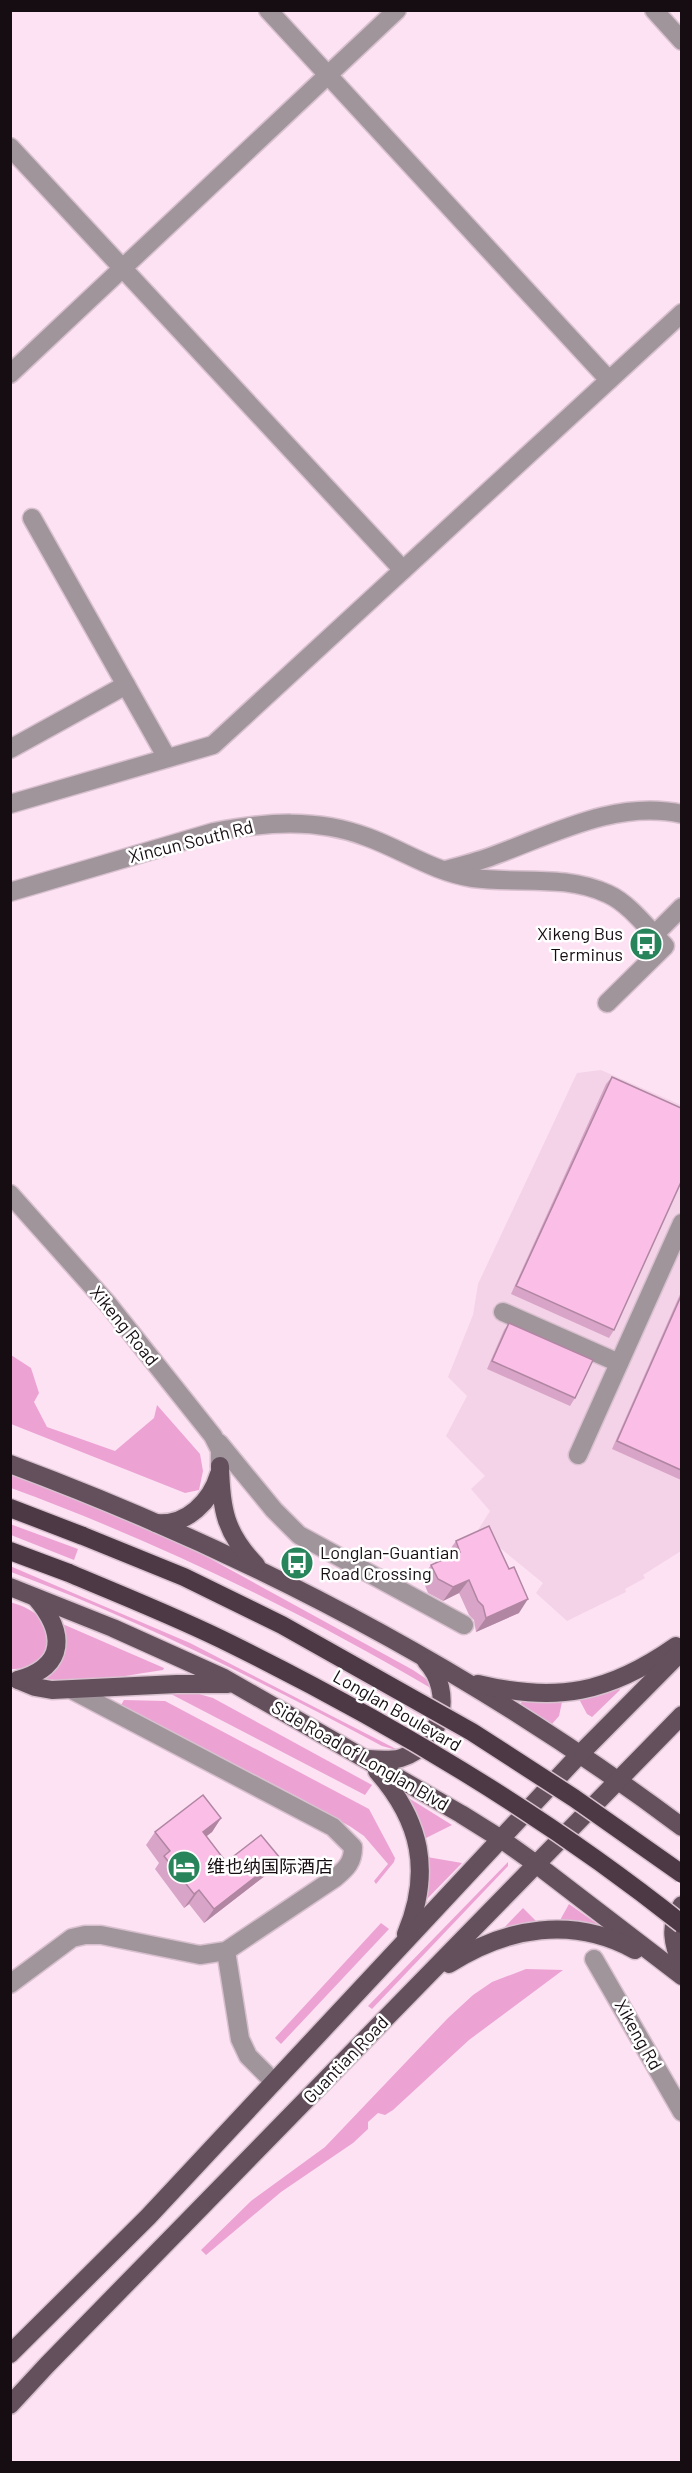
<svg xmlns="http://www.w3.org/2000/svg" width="692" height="2473" font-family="Barlow,'Noto Sans SC',sans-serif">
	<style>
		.built { fill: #f4d3e8 }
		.green { fill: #eca3d4 }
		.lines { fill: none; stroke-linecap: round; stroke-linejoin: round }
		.minor-casing { stroke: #d8c0cf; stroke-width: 21 }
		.major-casing { stroke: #d8c0cf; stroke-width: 21 }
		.highway-casing { stroke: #d8c0cf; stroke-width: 21 }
		.minor { stroke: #a1959c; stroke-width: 18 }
		.major { stroke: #63505c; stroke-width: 18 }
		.highway { stroke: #4d3846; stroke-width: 18 }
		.highway-bridge-casing { stroke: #d8c0cf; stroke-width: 21; stroke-linecap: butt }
		.highway-bridge { stroke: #4d3846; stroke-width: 18 }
		.wall { fill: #d8a4c7 }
		.shaded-wall { fill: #b086a2 }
		.building { fill: #fbbfe7; stroke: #b086a2; stroke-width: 1.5 }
		.labels { text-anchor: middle; stroke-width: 5; stroke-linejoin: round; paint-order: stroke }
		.street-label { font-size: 18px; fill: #150d12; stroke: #fff }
		.poi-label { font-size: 18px; fill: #150d12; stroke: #fff; text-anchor: start }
	</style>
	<rect width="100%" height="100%" fill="#fde2f3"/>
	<!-- built -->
	<path class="built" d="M 601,1070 L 681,1105 L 681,1551 L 643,1575 L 645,1578 L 625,1589 L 626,1592 L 567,1621 L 536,1593 L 543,1583 L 478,1530 L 490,1511 L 471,1489 L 485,1476 L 446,1436 L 467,1396 L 448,1377 L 473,1315 L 478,1284 L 577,1073 Z"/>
	<!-- green -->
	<g class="green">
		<path d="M 11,1355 L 31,1368 L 39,1393 L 34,1402 L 47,1427 L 115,1451 L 154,1418 L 157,1405 L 200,1454 L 203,1471 L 199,1490 L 185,1493 L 11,1424 Z"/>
		<path d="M 10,1474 L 79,1500 L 180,1542 L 413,1670 L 425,1678 L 434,1690 C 298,1610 158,1542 11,1488 Z"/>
		<path d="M 10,1524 L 78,1549 L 74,1560 L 11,1535 Z"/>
		<path d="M 10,1566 L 190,1643 L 400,1751 L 382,1746 C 261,1681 139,1620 11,1572 Z"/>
		<path d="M 10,1602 C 22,1606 35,1610 42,1621 C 61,1646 37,1671 11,1669 Z"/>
		<path d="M 58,1622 L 164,1668 L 163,1670 C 124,1676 85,1684 46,1679 C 66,1663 71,1645 58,1622 Z"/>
		<path d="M 618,1687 L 620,1690 L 592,1717 L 587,1714 L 579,1699 L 600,1695 Z"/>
		<path d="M 165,1691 L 192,1692 L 213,1698 L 372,1785 L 365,1795 Z"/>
		<path d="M 124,1700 L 165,1701 L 369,1809 L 395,1858 L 394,1862 L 376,1884 L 374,1881 L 388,1864 L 364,1836 L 351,1827 L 300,1798 L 121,1705 Z"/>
		<path d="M 522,1700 L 562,1702 L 559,1716 L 552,1724 L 521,1704 Z"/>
		<path d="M 407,1797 L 452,1825 L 424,1839 L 405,1799 Z"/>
		<path d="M 427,1857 L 462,1863 L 424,1902 L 429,1889 Z"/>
		<path d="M 508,1862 L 508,1866 L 372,2009 L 368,2006 Z"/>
		<path d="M 569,1904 L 606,1930 L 559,1922 Z"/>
		<path d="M 523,1908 L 539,1924 L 497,1935 Z"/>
		<path d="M 381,1923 L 389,1929 L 281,2044 L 275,2038 Z"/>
		<path d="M 526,1969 L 563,1970 L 469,2040 L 393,2110 L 385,2115 L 378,2113 L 368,2122 L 368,2129 L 353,2143 L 281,2192 L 206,2255 L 201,2250 L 251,2201 L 325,2147 L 448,2018 L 473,1995 L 492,1982 Z"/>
	</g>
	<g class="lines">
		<!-- minor casing -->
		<g class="minor-casing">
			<g id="minor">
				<path d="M 268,10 L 609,380"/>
				<path d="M 654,10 L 682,41"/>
				<path d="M 10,147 L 403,570"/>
				<path d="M 10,374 L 397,10"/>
				<path d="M 32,518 L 167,758"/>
				<path d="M 10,749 L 126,685"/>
				<path d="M 10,804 L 213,745 L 682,313"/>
				<path d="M 446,870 C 461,866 476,862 490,857 C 551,835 616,799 682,814"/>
				<path d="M 10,892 L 214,832 C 265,822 317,818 367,837 C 403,850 434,872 473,878 C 518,884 565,874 608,894 C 630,904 648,929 665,946 L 607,1003"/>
				<path d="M 654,935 L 682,907"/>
				<path d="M 10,1194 L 108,1304 L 213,1436 L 220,1450 L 220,1466"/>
				<path d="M 503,1312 L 619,1363"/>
				<path d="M 219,1443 L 274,1510 L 299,1535 L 464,1625"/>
				<path d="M 578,1455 L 682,1223"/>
				<path d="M 226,1951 L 240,2039 L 248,2056 L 274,2082"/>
				<path d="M 594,1959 L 682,2112"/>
				<path d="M 10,1984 L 72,1938 L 85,1935 L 101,1935 L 200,1955 L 226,1951 L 335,1878 C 347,1868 353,1862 353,1847 L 333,1827 L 74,1691"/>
			</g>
		</g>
		<!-- major casing -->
		<g class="major-casing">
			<g id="major">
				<path d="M 10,1464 C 249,1553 478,1674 682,1827"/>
				<path d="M 220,1466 C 221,1509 225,1533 256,1565"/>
				<path d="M 156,1523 C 187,1526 211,1501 219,1474"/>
				<path d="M 10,1587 L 113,1628 L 224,1678 L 461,1814 L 501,1839 L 536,1864 L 682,1976"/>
				<path d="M 18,1680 L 35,1687 L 52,1690 L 177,1684 L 228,1684"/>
				<path d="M 18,1680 C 67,1666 65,1632 36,1598"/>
				<path d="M 478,1684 C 557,1703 609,1693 676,1646"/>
				<path d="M 368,1759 C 379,1760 391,1761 401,1758 C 442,1745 455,1692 426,1661"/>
				<path d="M 377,1771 C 421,1821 432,1872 406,1934"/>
				<path d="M 682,1905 C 668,1925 673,1945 682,1966"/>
				<path d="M 449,1964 C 507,1927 573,1916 635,1950"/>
				<path d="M 10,2354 L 148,2217 L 579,1755 L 682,1651"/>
				<path d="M 10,2405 L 47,2365 L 682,1715"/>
			</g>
		</g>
		<!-- highway casing -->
		<g class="highway-casing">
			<g id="highway">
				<path d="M 10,1508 L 83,1536"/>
				<path d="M 10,1551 L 69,1573"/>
			</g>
		</g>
		<!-- minor -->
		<use href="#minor" class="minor"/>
		<!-- major -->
		<use href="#major" class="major"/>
		<!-- highway -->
		<use href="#highway" class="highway"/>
		<!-- highway-bridge casing -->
		<g class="highway-bridge-casing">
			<g id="highway-bridge">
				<path d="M 83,1536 L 184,1577 L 282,1625 L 472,1732 L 574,1798 L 682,1874"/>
				<path d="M 69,1573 C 123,1596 179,1618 231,1644 C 389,1722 544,1814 682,1924"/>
			</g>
		</g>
		<!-- highway-bridge -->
		<use href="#highway-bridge" class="highway-bridge"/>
	</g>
	<!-- wall -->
	<g class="wall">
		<path d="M 612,1077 L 614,1330 L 609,1338 L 511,1294 L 606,1084 Z"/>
		<path d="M 681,1292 L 681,1480 L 612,1449 Z"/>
		<path d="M 509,1323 L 575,1398 L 570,1406 L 487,1369 L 504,1330 Z"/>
		<path d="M 456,1541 L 519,1613 L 476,1632 L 474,1620 L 469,1615 L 459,1593 L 443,1601 L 428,1593 L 422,1578 L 431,1565 L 447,1557 L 446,1555 Z"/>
		<path d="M 221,1818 L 212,1832 L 206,1836 L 226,1862 L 280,1858 L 270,1872 L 204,1923 L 189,1904 L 184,1908 L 155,1869 L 159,1863 L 146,1845 L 155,1832 Z"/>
	</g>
	<!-- shaded-wall -->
	<g class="shaded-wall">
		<path d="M 469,1580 L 459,1593 L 443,1601 L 453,1587 Z"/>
		<path d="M 528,1599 L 519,1613 L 476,1632 L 486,1618 Z"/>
		<path d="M 221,1818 L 212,1832 L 194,1846 L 203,1832 Z"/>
		<path d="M 280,1858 L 270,1872 L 204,1923 L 214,1909 Z"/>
		<path d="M 199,1890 L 189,1904 L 184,1908 L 194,1894 Z"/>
	</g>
	<!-- building -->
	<g class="building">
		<path d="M 612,1077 L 681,1108 L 681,1182 L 614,1330 L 516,1286 Z"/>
		<path d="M 681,1296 L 681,1470 L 617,1441 Z"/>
		<path d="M 509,1323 L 593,1360 L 575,1398 L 492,1361 Z"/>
		<path d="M 489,1526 L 509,1569 L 514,1567 L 528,1599 L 486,1618 L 483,1606 L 478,1601 L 469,1580 L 453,1587 L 438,1579 L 431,1565 L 460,1552 L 456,1541 Z"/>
		<path d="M 203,1795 L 221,1818 L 203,1832 L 226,1862 L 261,1835 L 280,1858 L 214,1909 L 199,1890 L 194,1894 L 164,1856 L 170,1851 L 155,1832 Z"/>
	</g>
	<!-- icons -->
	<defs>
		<g id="bus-disc" transform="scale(1.725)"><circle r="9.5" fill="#28845b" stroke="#fff"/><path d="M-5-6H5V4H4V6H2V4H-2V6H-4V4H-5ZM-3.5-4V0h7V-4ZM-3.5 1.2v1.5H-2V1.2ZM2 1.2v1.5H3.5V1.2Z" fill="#fff"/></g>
		<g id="hotel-disc" transform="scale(1.725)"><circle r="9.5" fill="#28845b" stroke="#fff"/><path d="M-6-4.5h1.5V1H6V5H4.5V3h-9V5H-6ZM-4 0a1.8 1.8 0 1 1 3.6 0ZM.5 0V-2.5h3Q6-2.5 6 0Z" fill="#fff"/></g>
	</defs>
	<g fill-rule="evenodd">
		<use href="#bus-disc" x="646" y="944"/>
		<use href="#bus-disc" x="297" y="1563"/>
		<use href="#hotel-disc" x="184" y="1867"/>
	</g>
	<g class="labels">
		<!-- street labels -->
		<g class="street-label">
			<text transform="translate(191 842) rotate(-14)" y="6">Xincun South Rd</text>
			<text transform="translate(124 1326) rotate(51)" y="6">Xikeng Road</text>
			<text transform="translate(397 1711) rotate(30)" y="6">Longlan Boulevard</text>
			<text transform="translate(360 1756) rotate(30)" y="6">Side Road of Longlan Blvd</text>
			<text transform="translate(638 2035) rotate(61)" y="6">Xikeng Rd</text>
			<text transform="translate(346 2060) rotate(-46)" y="6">Guantian Road</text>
		</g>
		<!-- poi labels -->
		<g class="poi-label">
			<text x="623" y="940" text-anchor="end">Xikeng Bus<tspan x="623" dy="21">Terminus</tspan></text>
			<text x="320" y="1559">Longlan-Guantian<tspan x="320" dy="21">Road Crossing</tspan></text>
			<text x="207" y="1873">维也纳国际酒店</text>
		</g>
	</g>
	<!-- border -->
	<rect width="692" height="2473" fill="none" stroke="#150d12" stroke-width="24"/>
</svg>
